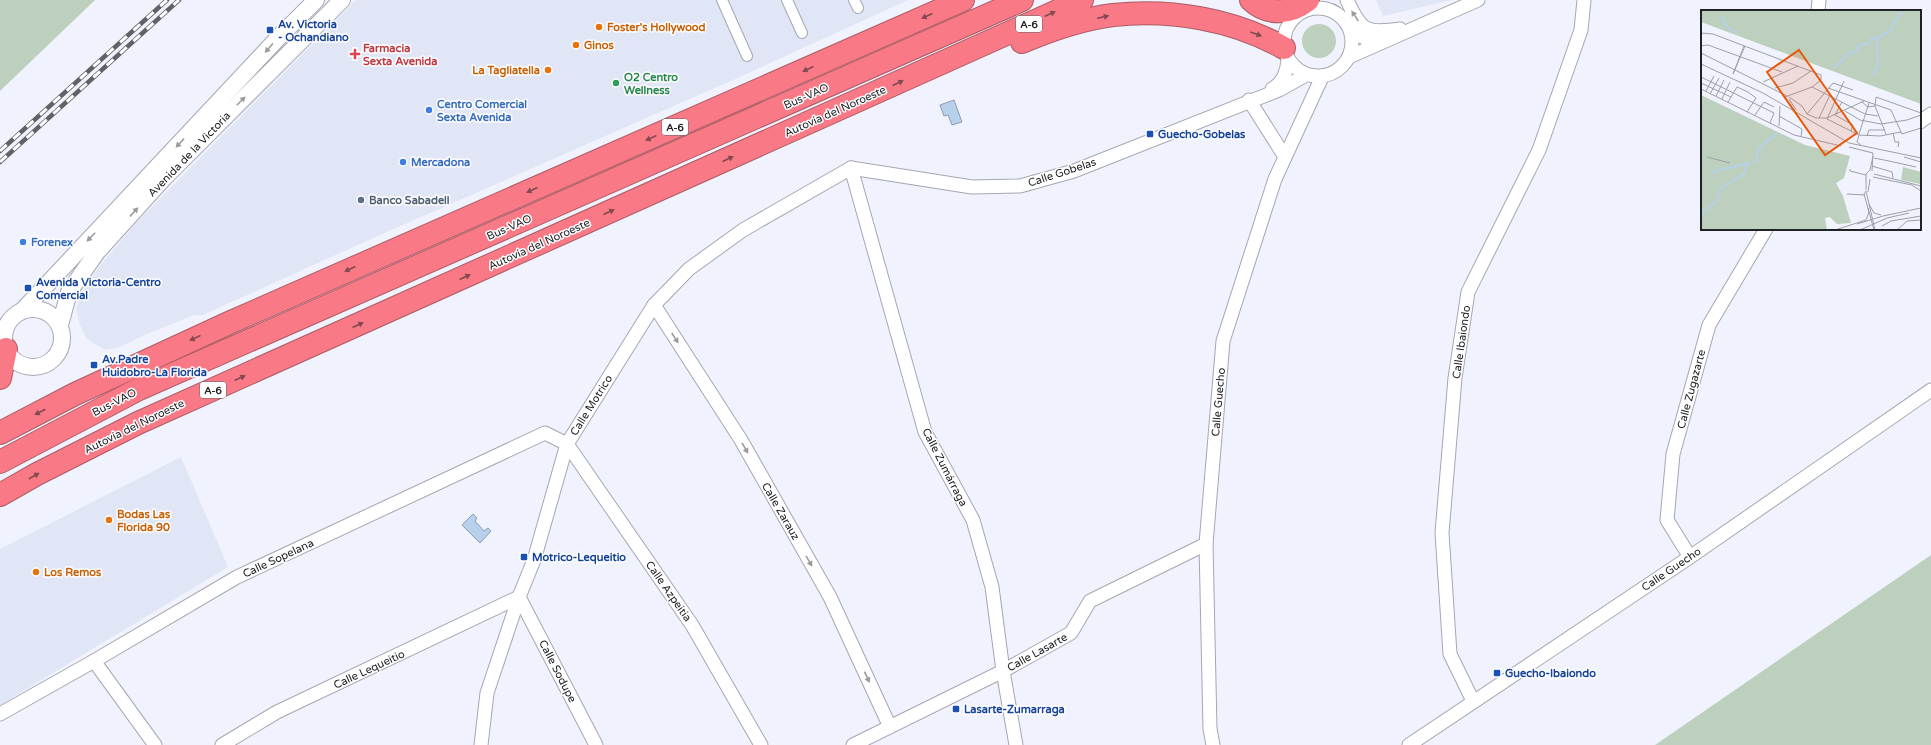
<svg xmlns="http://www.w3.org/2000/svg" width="1931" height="745" font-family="'Varela Round',sans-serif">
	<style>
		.built { fill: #e1e6f7 }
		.green { fill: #bdcfbd }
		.water { fill: #b7d0eb; stroke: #8a9cb0 }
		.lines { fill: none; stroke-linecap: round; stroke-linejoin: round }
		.pedestrian-casing { stroke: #a4a7b0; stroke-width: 12 }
		.minor-casing { stroke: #a4a7b0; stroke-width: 15 }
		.tertiary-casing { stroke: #a4a7b0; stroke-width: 18 }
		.motorway-casing { stroke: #ad5b64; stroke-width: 24 }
		.pedestrian { stroke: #fff; stroke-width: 10 }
		.minor { stroke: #fff; stroke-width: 13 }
		.tertiary { stroke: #fff; stroke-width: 16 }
		.motorway { stroke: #f97a86; stroke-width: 22 }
		.rail-casing { stroke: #606268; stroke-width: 4.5 }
		.rail { stroke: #fff; stroke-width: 3; stroke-dasharray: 9; stroke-linecap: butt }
		.oneway { fill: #824951 }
		.oneway2 { fill: #9b9b9d }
		.food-dot { fill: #e8710a; stroke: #fff; stroke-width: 1.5 }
		.transit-dot { fill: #1a4fb4; stroke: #fff; stroke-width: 1.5 }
		.health-dot { fill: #e0444e; stroke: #fff; stroke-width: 1.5 }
		.leisure-dot { fill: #2e9e5b; stroke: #fff; stroke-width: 1.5 }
		.shop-dot { fill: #3f7fe0; stroke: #fff; stroke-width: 1.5 }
		.service-dot { fill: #5c6f8a; stroke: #fff; stroke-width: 1.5 }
		.labels { text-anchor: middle; stroke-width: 3; stroke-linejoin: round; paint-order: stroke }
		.shield { fill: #fff; stroke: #636466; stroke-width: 1 }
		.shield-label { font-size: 10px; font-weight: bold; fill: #202125 }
		.transit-label { font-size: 11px; font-weight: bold; fill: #164399; stroke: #fff; text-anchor: start }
		.food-label { font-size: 11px; font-weight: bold; fill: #c56008; stroke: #fff; text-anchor: start }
		.health-label { font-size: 11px; font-weight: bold; fill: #be3a42; stroke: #fff; text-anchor: start }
		.leisure-label { font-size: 11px; font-weight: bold; fill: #27864d; stroke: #fff; text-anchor: start }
		.street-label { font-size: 11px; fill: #202125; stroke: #fff }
		.shop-label { font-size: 11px; font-weight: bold; fill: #366cbe; stroke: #fff; text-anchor: start }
		.service-label { font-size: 11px; font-weight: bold; fill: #4e5e75; stroke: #fff; text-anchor: start }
		.inset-river { fill: none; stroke: #b7d0eb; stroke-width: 2 }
		.inset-road { fill: none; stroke: #9d9fa7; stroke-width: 1 }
		.view { fill: #e8590c; fill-opacity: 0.15; stroke: #e8590c; stroke-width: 2 }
		.inset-edge { fill: none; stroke: #202125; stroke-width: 2 }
	</style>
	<rect width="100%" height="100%" fill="#f0f3fd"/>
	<!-- built -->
	<g class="built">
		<path d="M 356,0 L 908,0 L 742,76 L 371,239 L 203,315 L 194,315 L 147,334 L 118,348 L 105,350 L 87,339 L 80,325 L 76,308 L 80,297 L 98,268 L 135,224 Z"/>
		<path d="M 1376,0 L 1452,0 L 1383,16 Z"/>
		<path d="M 181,457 L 228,567 L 0,705 L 0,549 Z"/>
	</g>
	<!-- green -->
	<g class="green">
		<path d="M 0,0 L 95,0 L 0,91 Z"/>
		<circle cx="1319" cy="41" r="17"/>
		<path d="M 1931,555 L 1931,745 L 1655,745 Z"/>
	</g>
	<!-- water -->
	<g class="water">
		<path d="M 954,100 L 962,122 L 952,125 L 948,115 L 944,116 L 940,105 Z"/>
		<path d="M 473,514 L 477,518 L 475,521 L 484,531 L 488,528 L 491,531 L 480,543 L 462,525 Z"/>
	</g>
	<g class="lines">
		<!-- pedestrian casing -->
		<g class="pedestrian-casing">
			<g id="pedestrian">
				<path d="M 722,0 L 747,56"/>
				<path d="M 787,0 L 802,33"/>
				<path d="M 854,0 L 858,8"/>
			</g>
		</g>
		<!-- minor casing -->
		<g class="minor-casing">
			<g id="minor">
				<path d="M 1347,0 C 1361,31 1366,34 1400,29"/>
				<circle cx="1318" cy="42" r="34"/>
				<path d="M 1818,11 L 1819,0"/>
				<path d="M 1351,32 L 1367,39 L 1385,37"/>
				<path d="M 1349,57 L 1478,0"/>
				<path d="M 1272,89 C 1283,83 1287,72 1288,60"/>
				<path d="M 1249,100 L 1285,157"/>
				<path d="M 1920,122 L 1931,114"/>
				<path d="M 851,168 L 925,432 L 973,520 L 992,587 L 1003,671 L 1016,745"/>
				<path d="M 851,168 L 972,187 L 1020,186 L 1074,171 L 1279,90 L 1306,75"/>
				<path d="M 654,305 L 741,440 L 830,597 L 890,727"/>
				<path d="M 1690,557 L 1667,520 L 1673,454 L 1709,325 L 1766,229"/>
				<path d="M 94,661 L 155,745"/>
				<path d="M 1473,701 L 1450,654 L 1442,533 L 1455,378 L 1468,292 L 1539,150 L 1581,30 L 1584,0"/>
				<path d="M 0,714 L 94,661 L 237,577 L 545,433 L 567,444 L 692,625 L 761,745"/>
				<path d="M 222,745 L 277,712 L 519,597 L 596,745"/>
				<path d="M 481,745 L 487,693 L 519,597 L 534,560 L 567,444 L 654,305 L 689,269 L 743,230 L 851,168"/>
				<path d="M 853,745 L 1003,671 L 1071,633 L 1090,601 L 1206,544"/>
				<path d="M 1213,745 L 1210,729 L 1206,544 L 1223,341 L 1275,179 L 1322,77"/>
				<path d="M 1409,745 L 1690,557 L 1931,390"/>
			</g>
		</g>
		<!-- tertiary casing -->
		<g class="tertiary-casing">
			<g id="tertiary">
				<circle cx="33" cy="338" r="29"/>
				<path d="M 23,310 L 278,38 L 316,0"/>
				<path d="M 60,325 L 69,292 L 97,252 L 164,178 L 342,0"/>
			</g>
		</g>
		<!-- motorway casing -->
		<g class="motorway-casing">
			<g id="motorway">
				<path d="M 1251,0 C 1268,16 1290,14 1308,0"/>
				<path d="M 1022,42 C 1050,30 1082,19 1113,15 C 1171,9 1233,19 1284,48"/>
				<path d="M 0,378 L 6,349"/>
				<path d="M 0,433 L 75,394 L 231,322 L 963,0"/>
				<path d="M 0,462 L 139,389 L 1022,0"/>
				<path d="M 0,495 L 37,474 L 138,423 L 1082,0"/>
			</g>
		</g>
		<!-- pedestrian -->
		<use href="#pedestrian" class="pedestrian"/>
		<!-- minor -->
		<use href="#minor" class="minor"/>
		<!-- tertiary -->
		<use href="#tertiary" class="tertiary"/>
		<!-- motorway -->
		<use href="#motorway" class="motorway"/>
		<!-- rail casing -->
		<g class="rail-casing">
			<g id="rail">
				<path d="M 0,151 L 167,0"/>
				<path d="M 0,162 L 179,0"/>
			</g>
		</g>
		<!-- rail -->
		<use href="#rail" class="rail"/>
	</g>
	<!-- one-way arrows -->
	<defs><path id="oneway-solid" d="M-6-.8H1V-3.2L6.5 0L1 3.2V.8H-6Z"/></defs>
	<g class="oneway">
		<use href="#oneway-solid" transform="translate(1050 14) rotate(-24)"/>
		<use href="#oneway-solid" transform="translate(927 16) rotate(156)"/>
		<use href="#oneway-solid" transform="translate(1103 17) rotate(-13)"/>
		<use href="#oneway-solid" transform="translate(1256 34) rotate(20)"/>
		<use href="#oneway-solid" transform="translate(808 69) rotate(156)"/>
		<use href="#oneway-solid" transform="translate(898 83) rotate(-24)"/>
		<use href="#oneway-solid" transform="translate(651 138) rotate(156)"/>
		<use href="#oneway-solid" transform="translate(728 159) rotate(-24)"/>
		<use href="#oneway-solid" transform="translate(532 190) rotate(156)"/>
		<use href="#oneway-solid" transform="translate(609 212) rotate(-24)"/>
		<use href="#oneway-solid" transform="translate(350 269) rotate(156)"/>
		<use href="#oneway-solid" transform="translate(465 277) rotate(-24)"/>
		<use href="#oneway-solid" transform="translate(358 325) rotate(-24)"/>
		<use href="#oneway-solid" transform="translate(195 338) rotate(156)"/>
		<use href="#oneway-solid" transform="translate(240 378) rotate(-24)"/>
		<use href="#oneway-solid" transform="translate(40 412) rotate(152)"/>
		<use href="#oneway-solid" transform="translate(34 476) rotate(-29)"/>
	</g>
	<g class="oneway2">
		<use href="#oneway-solid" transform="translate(1355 16) rotate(-124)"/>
		<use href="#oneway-solid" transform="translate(269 48) rotate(131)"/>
		<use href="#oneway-solid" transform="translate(241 101) rotate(-45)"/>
		<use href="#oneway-solid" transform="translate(180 143) rotate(133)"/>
		<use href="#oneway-solid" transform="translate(134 212) rotate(-47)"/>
		<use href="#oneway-solid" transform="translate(91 237) rotate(134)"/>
		<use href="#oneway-solid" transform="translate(675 338) rotate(57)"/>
		<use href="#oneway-solid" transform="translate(745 448) rotate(60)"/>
		<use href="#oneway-solid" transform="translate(809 561) rotate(60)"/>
		<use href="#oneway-solid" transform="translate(867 677) rotate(65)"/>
	</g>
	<!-- markers -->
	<g class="food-dot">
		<circle cx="599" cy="27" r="4"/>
		<circle cx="576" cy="45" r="4"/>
		<circle cx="548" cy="70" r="4"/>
		<circle cx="109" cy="520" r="4"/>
		<circle cx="36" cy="572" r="4"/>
	</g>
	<g class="transit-dot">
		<rect x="266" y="26" width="8" height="8" rx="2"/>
		<rect x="1146" y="130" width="8" height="8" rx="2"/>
		<rect x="24" y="284" width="8" height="8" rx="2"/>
		<rect x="90" y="361" width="8" height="8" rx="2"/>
		<rect x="520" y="553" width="8" height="8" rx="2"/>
		<rect x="1493" y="669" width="8" height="8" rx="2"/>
		<rect x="952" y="705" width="8" height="8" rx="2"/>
	</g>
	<path class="health-dot" d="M353 48h4v4h4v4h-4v4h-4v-4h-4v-4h4z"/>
	<circle class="leisure-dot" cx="616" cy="83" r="4"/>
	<g class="shop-dot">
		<circle cx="429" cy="110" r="4"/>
		<circle cx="403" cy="162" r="4"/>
		<circle cx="23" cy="242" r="4"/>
	</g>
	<circle class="service-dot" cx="361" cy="200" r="4"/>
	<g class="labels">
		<!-- shield labels -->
		<g class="shield">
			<rect x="1016" y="16" width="26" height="16" rx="3"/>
			<rect x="662" y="119" width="26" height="16" rx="3"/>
			<rect x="200" y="382" width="26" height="16" rx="3"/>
		</g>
		<g class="shield-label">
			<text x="1029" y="28">A-6</text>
			<text x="675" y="131">A-6</text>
			<text x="213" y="394">A-6</text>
		</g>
		<!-- transit labels -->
		<g class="transit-label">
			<text x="278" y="28">Av. Victoria<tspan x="278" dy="13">- Ochandiano</tspan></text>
			<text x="1158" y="138">Guecho-Gobelas</text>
			<text x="36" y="286">Avenida Victoria-Centro<tspan x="36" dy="13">Comercial</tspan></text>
			<text x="102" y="363">Av.Padre<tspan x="102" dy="13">Huidobro-La Florida</tspan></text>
			<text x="532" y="561">Motrico-Lequeitio</text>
			<text x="1505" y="677">Guecho-Ibaiondo</text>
			<text x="964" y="713">Lasarte-Zumarraga</text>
		</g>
		<!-- food labels -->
		<g class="food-label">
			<text x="607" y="31">Foster's Hollywood</text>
			<text x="584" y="49">Ginos</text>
			<text x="540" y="74" text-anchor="end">La Tagliatella</text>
			<text x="117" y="518">Bodas Las<tspan x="117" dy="13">Florida 90</tspan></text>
			<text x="44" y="576">Los Remos</text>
		</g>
		<!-- health labels -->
		<g class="health-label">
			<text x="363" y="52">Farmacia<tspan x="363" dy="13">Sexta Avenida</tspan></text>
		</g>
		<!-- leisure labels -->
		<g class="leisure-label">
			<text x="624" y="81">O2 Centro<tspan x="624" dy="13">Wellness</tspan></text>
		</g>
		<!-- street labels -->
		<g class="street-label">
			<text transform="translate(806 96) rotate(-24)" y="4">Bus-VAO</text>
			<text transform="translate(835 111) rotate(-24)" y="4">Autovía del Noroeste</text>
			<text transform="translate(189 154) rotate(-46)" y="4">Avenida de la Victoria</text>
			<text transform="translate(1062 172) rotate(-18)" y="4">Calle Gobelas</text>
			<text transform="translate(509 227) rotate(-24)" y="4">Bus-VAO</text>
			<text transform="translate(539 244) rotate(-24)" y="4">Autovía del Noroeste</text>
			<text transform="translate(1461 342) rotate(-82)" y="4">Calle Ibaiondo</text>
			<text transform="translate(1691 389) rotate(-75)" y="4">Calle Zugazarte</text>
			<text transform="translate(114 402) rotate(-27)" y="4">Bus-VAO</text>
			<text transform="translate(1218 402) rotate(-85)" y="4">Calle Guecho</text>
			<text transform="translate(591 405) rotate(-58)" y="4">Calle Motrico</text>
			<text transform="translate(134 426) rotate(-26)" y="4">Autovía del Noroeste</text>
			<text transform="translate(945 467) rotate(63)" y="4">Calle Zumárraga</text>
			<text transform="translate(781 511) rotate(60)" y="4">Calle Zarauz</text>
			<text transform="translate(278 558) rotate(-25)" y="4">Calle Sopelana</text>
			<text transform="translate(1671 569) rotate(-34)" y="4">Calle Guecho</text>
			<text transform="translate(669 591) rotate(55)" y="4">Calle Azpeitia</text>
			<text transform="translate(1037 652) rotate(-29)" y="4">Calle Lasarte</text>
			<text transform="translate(369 669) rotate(-25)" y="4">Calle Lequeitio</text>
			<text transform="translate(558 671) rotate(63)" y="4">Calle Sodupe</text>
		</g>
		<!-- shop labels -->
		<g class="shop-label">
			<text x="437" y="108">Centro Comercial<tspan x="437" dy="13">Sexta Avenida</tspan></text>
			<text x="411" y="166">Mercadona</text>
			<text x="31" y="246">Forenex</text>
		</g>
		<!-- service labels -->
		<g class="service-label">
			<text x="369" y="204">Banco Sabadell</text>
		</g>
	</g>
	<!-- overview -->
	<g transform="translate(1701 10)">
		<rect width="220" height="220" fill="#f0f3fd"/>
		<path d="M 0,0 L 220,0 L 220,94 L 0,12 ZM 0,85 L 104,135 L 149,146 L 143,168 L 135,173 L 142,186 L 150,213 L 136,214 L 129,207 L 124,208 L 126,220 L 0,220 ZM 202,157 L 220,162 L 219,174 L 200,170 Z" fill="#bdcfbd"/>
		<path class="inset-river" d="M 20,6 L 26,17 L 36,23M 133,58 L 147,44 L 156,41 L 158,35 L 167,34 L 170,28 L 176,29M 175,66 L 173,63 L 177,56 L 176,28 L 189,21 L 201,0M 52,152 L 55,151 L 57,139 L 76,123M 24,159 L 47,153M 10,163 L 23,158M 0,204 L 16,191 L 19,179 L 24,175 L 42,165 L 48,152"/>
		<path class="inset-road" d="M 0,23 L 12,24 L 120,65 L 120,70 L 111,77 L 84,87M 0,36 L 7,35 L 81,62M 43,36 L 32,64 L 44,36M 0,43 L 86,86M 0,54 L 62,83 L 148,133 L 220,148M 0,67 L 73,103 L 69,113M 143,71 L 126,109 L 158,125 L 179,126 L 200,122M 62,72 L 97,56M 0,73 L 30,87M 111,77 L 164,104 L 177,106M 74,78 L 92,73 L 110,61M 127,78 L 190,100 L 201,124 L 220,118M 0,79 L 93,125 L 140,136M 5,81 L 13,66M 9,84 L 18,68M 15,86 L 23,70M 88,87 L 101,96 L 106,104M 21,89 L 29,72M 88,89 L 95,100M 27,92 L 36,77 L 47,82 L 55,88 L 46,102M 141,92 L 134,105 L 152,115 L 150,121M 161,92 L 167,97 L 174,96M 144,101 L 159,110 L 180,114 L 206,110 L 220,105M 106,104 L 132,73 L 152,80M 106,104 L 115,108 L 126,108 L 163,91M 54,105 L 63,92 L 73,97M 78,106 L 101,119 L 100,127M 118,108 L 129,85M 78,116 L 79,96M 192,123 L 194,132 L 198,132 L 197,137M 158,124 L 168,93M 185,124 L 174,96 L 175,87 L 220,103M 158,125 L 156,132 L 160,135M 166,126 L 168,120 L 183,120M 148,137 L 172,143 L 171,161M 6,147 L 29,153M 203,147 L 220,152M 173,148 L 188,151M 188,151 L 215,157M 171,156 L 191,162 L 192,168M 149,159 L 149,161 L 165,165M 173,164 L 220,176M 172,167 L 211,175 L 220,181M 165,180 L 165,164 L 169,160 L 172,146M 167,182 L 169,169M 146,184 L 164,185M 168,194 L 173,203 L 180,205M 167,198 L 173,220M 156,214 L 182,206 L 220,198M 181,216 L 190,211 L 220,206M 134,220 L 165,210 L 168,202 L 163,184 L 165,181 L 174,220M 159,220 L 186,208 L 208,203M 196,220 L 206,211 L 220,210"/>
		<path class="view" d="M 98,40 L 156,123 L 124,145 L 66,62 Z"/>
		<rect width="220" height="220" class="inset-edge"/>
	</g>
</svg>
